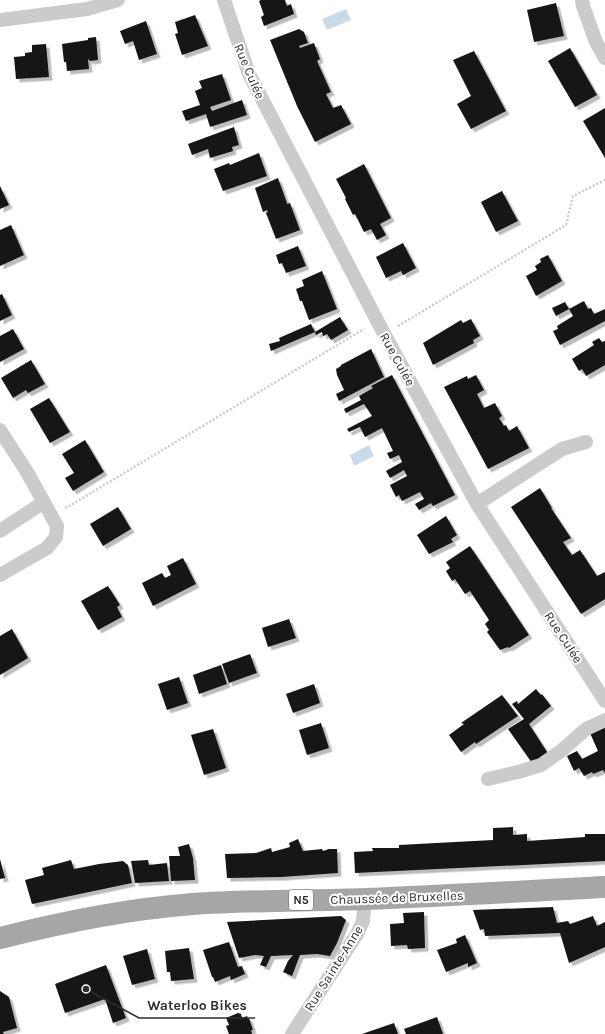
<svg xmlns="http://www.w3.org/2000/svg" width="605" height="1034" font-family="Karla,sans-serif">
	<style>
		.water { fill: #cbdae9 }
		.building { fill: #151515; filter: url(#shadow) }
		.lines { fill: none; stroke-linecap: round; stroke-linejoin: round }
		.path { stroke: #cbcbcb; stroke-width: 2.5; stroke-dasharray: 2 2; stroke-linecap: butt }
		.street { stroke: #cbcbcb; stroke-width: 14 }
		.primary { stroke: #a6a6a6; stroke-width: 22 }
		.labels { text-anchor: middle; stroke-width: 4; stroke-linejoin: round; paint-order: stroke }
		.shield { fill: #fff; stroke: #6d6d6d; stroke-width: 1 }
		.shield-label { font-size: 12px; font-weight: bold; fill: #2e2e2e }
		.street-label { font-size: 13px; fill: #2e2e2e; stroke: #fff }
		.leader { fill: none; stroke: #2e2e2e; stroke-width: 1.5 }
		.callout-dot { fill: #2e2e2e; stroke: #fff; stroke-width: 1.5 }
		.callout-label { font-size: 14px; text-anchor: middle; font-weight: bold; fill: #2e2e2e; stroke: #fff; stroke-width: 4; stroke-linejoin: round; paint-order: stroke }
	</style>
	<defs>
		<filter id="shadow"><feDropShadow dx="3.5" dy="3.5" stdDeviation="0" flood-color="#0004"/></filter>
	</defs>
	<rect width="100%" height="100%" fill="#fff"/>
	<!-- water -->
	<g class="water">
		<path d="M 346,9 L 351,20 L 327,30 L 322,19 Z"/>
		<path d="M 369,445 L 374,456 L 354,466 L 350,455 Z"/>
	</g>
	<!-- building -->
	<g class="building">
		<path d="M 261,0 L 285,0 L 287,6 L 291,4 L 294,14 L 264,26 L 261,17 L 264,15 L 259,1 Z"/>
		<path d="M 556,3 L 564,36 L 534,42 L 527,10 Z"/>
		<path d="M 195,15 L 208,46 L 182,55 L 175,34 L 178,33 L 175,22 Z"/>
		<path d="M 146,21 L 157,54 L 139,60 L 133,41 L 125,44 L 120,31 Z"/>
		<path d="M 299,29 L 304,32 L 308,43 L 299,46 L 300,48 L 314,43 L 320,59 L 317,61 L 331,92 L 326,94 L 333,108 L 341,105 L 351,124 L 315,142 L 297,106 L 270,40 Z"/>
		<path d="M 96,37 L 98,60 L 90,61 L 88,59 L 89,69 L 67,71 L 66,62 L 64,62 L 62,44 L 88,40 L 88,38 Z"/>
		<path d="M 46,44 L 49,77 L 16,79 L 14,57 L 25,56 L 25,53 L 32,52 L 32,45 Z"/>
		<path d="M 570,48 L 597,95 L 575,107 L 548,61 Z"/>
		<path d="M 474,51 L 506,111 L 471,129 L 457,104 L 471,96 L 453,60 Z"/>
		<path d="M 222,74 L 231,100 L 210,107 L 212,111 L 242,100 L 247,115 L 210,127 L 206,114 L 186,121 L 182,111 L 200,105 L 195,91 L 202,88 L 199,81 Z"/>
		<path d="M 605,108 L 605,158 L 583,121 Z"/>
		<path d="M 234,127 L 239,145 L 232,147 L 233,151 L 210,158 L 208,149 L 192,155 L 188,144 Z"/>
		<path d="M 259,153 L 267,176 L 223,191 L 214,169 L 229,163 L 230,165 Z"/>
		<path d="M 364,164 L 391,218 L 380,224 L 386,235 L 377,240 L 371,229 L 364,232 L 355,214 L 353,215 L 345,199 L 346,198 L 336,179 Z"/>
		<path d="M 278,178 L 287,203 L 287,204 L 290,203 L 300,230 L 276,239 L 266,213 L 268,212 L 267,210 L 263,212 L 255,188 Z"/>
		<path d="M 0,186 L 9,205 L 0,209 Z"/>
		<path d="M 502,191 L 518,221 L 496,232 L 481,202 Z"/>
		<path d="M 11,225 L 24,255 L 0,266 L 0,230 Z"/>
		<path d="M 403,243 L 416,268 L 403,275 L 401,271 L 386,278 L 376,257 Z"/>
		<path d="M 298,246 L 306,266 L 286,273 L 282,263 L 279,264 L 276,255 Z"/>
		<path d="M 548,255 L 562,281 L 536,296 L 526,276 L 537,270 L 535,266 L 541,262 L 540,259 Z"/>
		<path d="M 322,271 L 337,309 L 309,320 L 302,301 L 300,301 L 296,289 L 304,286 L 302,280 Z"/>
		<path d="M 2,294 L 12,315 L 0,321 L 0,295 Z"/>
		<path d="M 584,301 L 588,309 L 591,308 L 594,314 L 605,309 L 605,321 L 560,345 L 553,331 L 558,329 L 557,326 L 573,316 L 569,309 Z"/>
		<path d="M 565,302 L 569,309 L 556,316 L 552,308 Z"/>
		<path d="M 340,317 L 348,330 L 331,340 L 327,334 L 323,336 L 322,332 L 316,335 L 315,332 L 271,351 L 269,344 L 280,341 L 279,338 L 311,324 L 315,332 Z"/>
		<path d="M 471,319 L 480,336 L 473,340 L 474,343 L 433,365 L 423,343 L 461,320 L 463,323 Z"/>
		<path d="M 13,329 L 24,349 L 0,362 L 0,336 Z"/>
		<path d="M 599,338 L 602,342 L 605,341 L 605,365 L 586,376 L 582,369 L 579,371 L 572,359 L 594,345 L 592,342 Z"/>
		<path d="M 371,349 L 384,377 L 339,401 L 336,394 L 344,390 L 337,375 L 336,369 L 341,366 L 341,365 Z"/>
		<path d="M 31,360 L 45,384 L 28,393 L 26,390 L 13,398 L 1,378 Z"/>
		<path d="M 392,375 L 455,495 L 433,506 L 431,503 L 419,510 L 415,504 L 424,499 L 420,492 L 402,501 L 399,495 L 396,497 L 390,485 L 407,476 L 404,470 L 390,478 L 386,471 L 402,462 L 399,455 L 390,459 L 387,453 L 393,451 L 382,428 L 365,437 L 360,427 L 349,432 L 347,429 L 372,416 L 364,404 L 346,413 L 344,409 L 361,400 L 359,396 L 373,388 L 371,386 Z"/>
		<path d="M 476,375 L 484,390 L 477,394 L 484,408 L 495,403 L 502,416 L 499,418 L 504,426 L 506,425 L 509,431 L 517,426 L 529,448 L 488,469 L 444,387 L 467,376 L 468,379 Z"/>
		<path d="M 49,398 L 70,432 L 50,443 L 30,409 Z"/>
		<path d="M 85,440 L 104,472 L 73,491 L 65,478 L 74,473 L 62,454 Z"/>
		<path d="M 540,488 L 552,508 L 551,508 L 571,538 L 563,542 L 572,555 L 580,550 L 597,576 L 605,572 L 605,599 L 581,614 L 511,507 Z"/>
		<path d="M 118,507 L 131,529 L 103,546 L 90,524 Z"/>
		<path d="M 446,516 L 457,535 L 451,539 L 453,542 L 429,554 L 417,535 Z"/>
		<path d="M 470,546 L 529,635 L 509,648 L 508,647 L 500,650 L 487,632 L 489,630 L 485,624 L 489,620 L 470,591 L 465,594 L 455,579 L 452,581 L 446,571 L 450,568 L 446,562 Z"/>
		<path d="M 183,558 L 196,584 L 153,606 L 142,583 L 162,573 L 165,578 L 171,575 L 167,566 Z"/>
		<path d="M 108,586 L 120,605 L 117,607 L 122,617 L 98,630 L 81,601 Z"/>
		<path d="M 289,619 L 296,638 L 268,647 L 262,628 Z"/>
		<path d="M 12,629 L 28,658 L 0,675 L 0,636 Z"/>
		<path d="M 250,654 L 257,673 L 229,683 L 222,664 Z"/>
		<path d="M 221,665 L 227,684 L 199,694 L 193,675 Z"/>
		<path d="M 179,677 L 188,703 L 167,710 L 158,684 Z"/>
		<path d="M 314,684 L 320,703 L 293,713 L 286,694 Z"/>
		<path d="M 536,689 L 541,695 L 542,694 L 551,706 L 529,724 L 549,755 L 532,763 L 508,729 L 524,719 L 512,704 L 517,701 L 518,704 Z"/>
		<path d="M 502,695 L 518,716 L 476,744 L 475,742 L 461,752 L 449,735 L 464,724 L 461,723 Z"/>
		<path d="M 321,723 L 329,748 L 307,755 L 299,730 Z"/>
		<path d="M 605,726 L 605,773 L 603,770 L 593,774 L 592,772 L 584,776 L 579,768 L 574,771 L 567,756 L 577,751 L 582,759 L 598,751 L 590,733 Z"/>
		<path d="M 213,729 L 226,768 L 204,775 L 191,735 Z"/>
		<path d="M 513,827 L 513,835 L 527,834 L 527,841 L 585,837 L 585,834 L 605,834 L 605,861 L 355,873 L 354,852 L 373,851 L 372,848 L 399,848 L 399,845 L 493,840 L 493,828 Z"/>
		<path d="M 298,839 L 303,851 L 322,849 L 323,851 L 329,849 L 337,849 L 338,873 L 281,877 L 227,878 L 225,854 L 256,853 L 271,848 L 272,852 L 290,847 L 289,843 Z"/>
		<path d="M 189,844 L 193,858 L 195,880 L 171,881 L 169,856 L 180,856 L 178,847 Z"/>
		<path d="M 0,859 L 5,878 L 0,879 Z"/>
		<path d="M 71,860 L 74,869 L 99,864 L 123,861 L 128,865 L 132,883 L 32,904 L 25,880 L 44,875 L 42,868 Z"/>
		<path d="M 148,860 L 149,865 L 167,863 L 169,881 L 135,883 L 131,861 Z"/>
		<path d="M 553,907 L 557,923 L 568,921 L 570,924 L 593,916 L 597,926 L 605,922 L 605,947 L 569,963 L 560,933 L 485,936 L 484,929 L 480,930 L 473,910 Z"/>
		<path d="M 424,912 L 425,948 L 408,949 L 407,945 L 391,946 L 390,924 L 404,923 L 403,913 Z"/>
		<path d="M 341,916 L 346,920 L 337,943 L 330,956 L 317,954 L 300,955 L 292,976 L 283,972 L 288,961 L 293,955 L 271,956 L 266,967 L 260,965 L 264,956 L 255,955 L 239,958 L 227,922 Z"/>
		<path d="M 465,935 L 477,963 L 468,967 L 468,963 L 446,972 L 437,950 L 457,943 L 456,939 Z"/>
		<path d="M 229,942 L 238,967 L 242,966 L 245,974 L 231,980 L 230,976 L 215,982 L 213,977 L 212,977 L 203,950 Z"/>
		<path d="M 189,948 L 194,979 L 171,981 L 170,972 L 167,972 L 165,951 Z"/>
		<path d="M 147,949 L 155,979 L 132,985 L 123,956 Z"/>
		<path d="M 106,965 L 126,1018 L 113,1023 L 105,999 L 65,1013 L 55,984 Z"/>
		<path d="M 0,991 L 9,997 L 17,1028 L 3,1032 L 4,1034 L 0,1034 Z"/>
		<path d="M 238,1013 L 241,1014 L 242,1018 L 247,1016 L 248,1019 L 249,1018 L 253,1030 L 251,1030 L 252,1034 L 229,1034 L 226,1026 L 229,1025 L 226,1018 Z"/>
		<path d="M 437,1017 L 443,1034 L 406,1034 L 404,1029 Z"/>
		<path d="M 394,1023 L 398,1034 L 362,1034 Z"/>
	</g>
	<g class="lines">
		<!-- path -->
		<g class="path">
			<path d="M 398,326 L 566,225 L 573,196 L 605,180"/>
			<path d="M 65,508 L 71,505 L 364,329"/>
		</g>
		<!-- street -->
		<g class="street">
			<path d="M 224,0 L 249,74 L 381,328 L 477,504 L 605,701"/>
			<path d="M 582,0 L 583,6 L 596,42 L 605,58"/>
			<path d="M 0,20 L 87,9 L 118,0"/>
			<path d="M 0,430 L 27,472 L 57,526 L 56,537 L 47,548 L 0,575"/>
			<path d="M 477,504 L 562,449 L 586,442"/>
			<path d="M 0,531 L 44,502"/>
			<path d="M 488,779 L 518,772 L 541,765 L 561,751 L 586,729 L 605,720"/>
			<path d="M 292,1034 L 357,934 L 363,921 L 365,899"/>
		</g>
		<!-- primary -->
		<path class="primary" d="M 0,938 C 63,922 128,909 193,904 C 251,900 309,901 367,899 C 446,896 526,891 605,887"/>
	</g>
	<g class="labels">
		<!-- shield labels -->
		<rect class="shield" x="289" y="890" width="24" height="20" rx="3"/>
		<g class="shield-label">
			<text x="301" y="904">N5</text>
		</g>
		<!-- street labels -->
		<g class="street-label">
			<text transform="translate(250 71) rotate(67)" y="5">Rue Culée</text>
			<text transform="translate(398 359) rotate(61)" y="5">Rue Culée</text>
			<text transform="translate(564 637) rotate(57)" y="5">Rue Culée</text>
			<text transform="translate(397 897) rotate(-2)" y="5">Chaussée de Bruxelles</text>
			<text transform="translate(333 968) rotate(-58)" y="5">Rue Sainte-Anne</text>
		</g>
	</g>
	<!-- callouts -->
	<path class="leader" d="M86 989L139 1018H255"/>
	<circle class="callout-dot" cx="86" cy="989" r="4"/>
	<g class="callout-label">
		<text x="197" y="1010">Waterloo Bikes</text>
	</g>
</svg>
